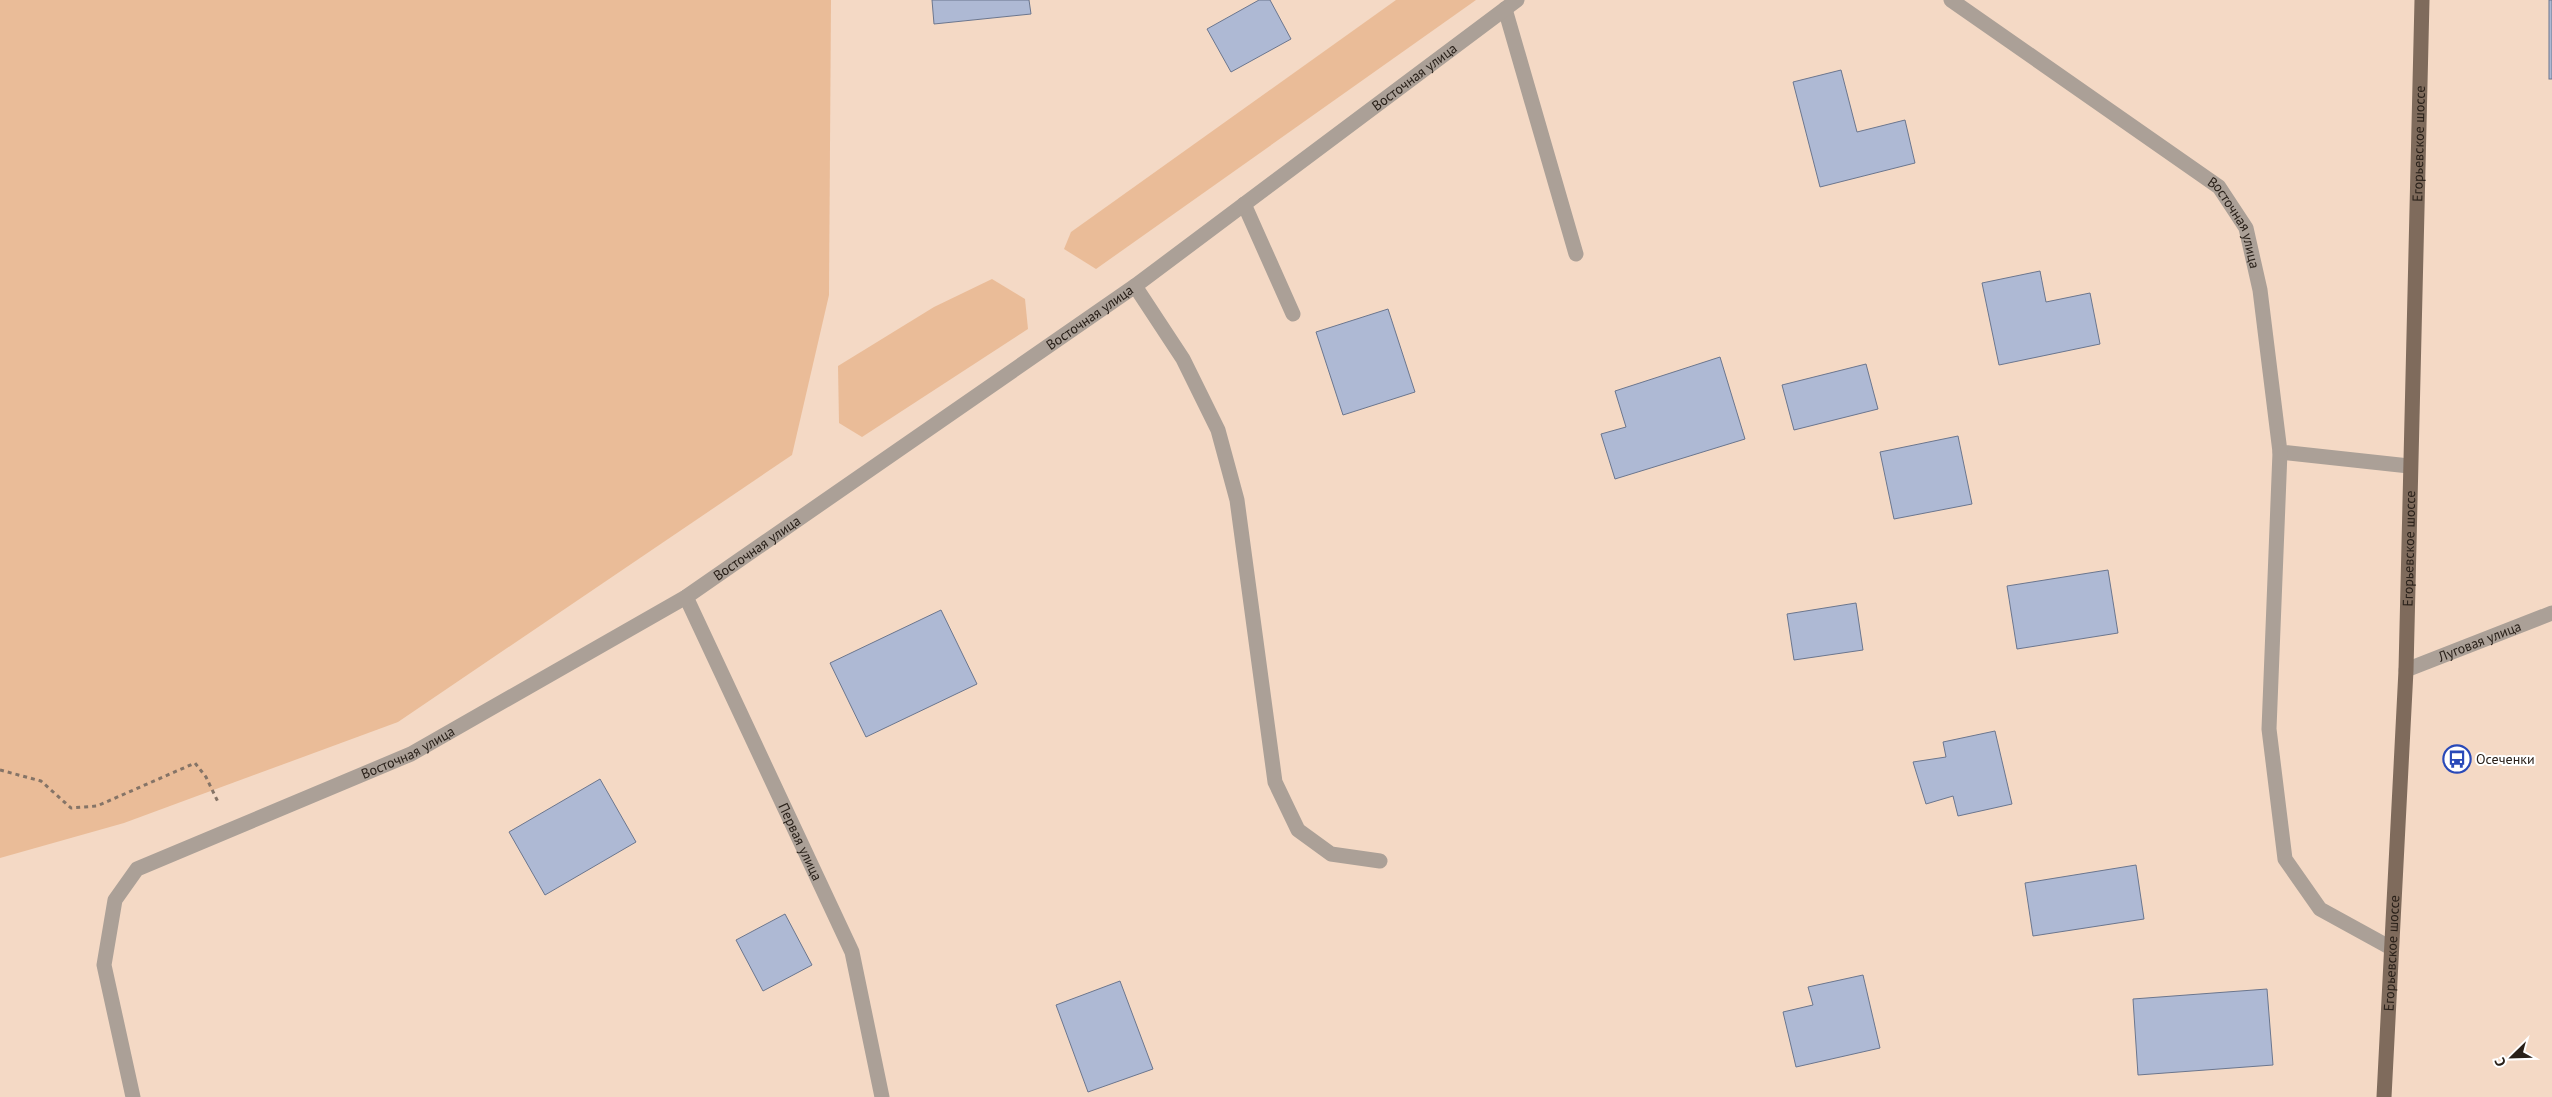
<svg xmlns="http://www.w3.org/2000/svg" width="2552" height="1097" font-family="'PT Sans',sans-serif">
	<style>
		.green { fill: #eabc98 }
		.building { fill: #aeb9d4; stroke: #6b768e }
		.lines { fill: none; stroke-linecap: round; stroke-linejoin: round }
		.path { stroke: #857467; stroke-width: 3; stroke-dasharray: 4 4; stroke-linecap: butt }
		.minor { stroke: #aba097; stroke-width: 15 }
		.major { stroke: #7f6b5c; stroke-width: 15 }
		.labels { text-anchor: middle; stroke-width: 4; stroke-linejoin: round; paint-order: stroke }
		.street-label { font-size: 14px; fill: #292019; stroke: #fff }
		.poi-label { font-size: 14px; fill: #292019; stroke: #fff; text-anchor: start }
	</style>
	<rect width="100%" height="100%" fill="#f4d9c5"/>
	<!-- green -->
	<g class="green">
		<path d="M 0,0 L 831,0 L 829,295 L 792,455 L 398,722 L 124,823 L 0,858 Z"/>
		<path d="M 1396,0 L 1476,0 L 1096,269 L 1064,249 L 1071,232 Z"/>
		<path d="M 992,279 L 1025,299 L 1028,329 L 862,437 L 839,423 L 838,366 L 934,307 Z"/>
	</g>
	<!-- building -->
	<g class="building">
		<path d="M 932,0 L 1029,0 L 1031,14 L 934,24 Z"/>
		<path d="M 1259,0 L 1270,0 L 1291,39 L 1231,72 L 1207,29 Z"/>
		<rect x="2549" y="0" width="3" height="79"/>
		<path d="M 1841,70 L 1857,132 L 1905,120 L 1915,163 L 1820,187 L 1793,82 Z"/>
		<path d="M 2040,271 L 2046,302 L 2090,293 L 2100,344 L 1999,365 L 1982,283 Z"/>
		<path d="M 1388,309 L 1415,392 L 1343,415 L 1316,332 Z"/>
		<path d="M 1720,357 L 1745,439 L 1615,479 L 1601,434 L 1626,427 L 1615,391 Z"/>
		<path d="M 1866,364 L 1878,409 L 1794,430 L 1782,385 Z"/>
		<path d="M 1958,436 L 1972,504 L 1894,519 L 1880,452 Z"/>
		<path d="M 2108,570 L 2118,633 L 2017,649 L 2007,586 Z"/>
		<path d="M 1856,603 L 1863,650 L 1794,660 L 1787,614 Z"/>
		<path d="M 941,610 L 977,684 L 866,737 L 830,663 Z"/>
		<path d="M 1995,731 L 2012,804 L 1958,816 L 1953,796 L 1926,804 L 1913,762 L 1946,757 L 1943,742 Z"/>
		<path d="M 600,779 L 636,842 L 545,895 L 509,832 Z"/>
		<path d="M 2136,865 L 2144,919 L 2033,936 L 2025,883 Z"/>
		<path d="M 785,914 L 812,965 L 763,991 L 736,940 Z"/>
		<path d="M 1863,975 L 1880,1048 L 1796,1067 L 1783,1012 L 1813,1005 L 1808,987 Z"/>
		<path d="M 1120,981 L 1153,1069 L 1088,1092 L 1056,1005 Z"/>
		<path d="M 2267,989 L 2273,1065 L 2138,1075 L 2133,999 Z"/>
	</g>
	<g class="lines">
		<!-- path -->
		<path class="path" d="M 0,770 L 41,781 L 71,808 L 97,806 L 195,763 L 206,777 L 218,802"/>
		<!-- minor -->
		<g class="minor">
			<path id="s1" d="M 1951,0 L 2219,187 L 2246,228 L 2260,290 L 2280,452 L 2409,466"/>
			<path d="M 1505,9 L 1576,254"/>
			<path d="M 1244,204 L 1293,314"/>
			<path d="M 1135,286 L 1183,359 L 1218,430 L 1237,500 L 1275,782 L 1298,830 L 1331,854 L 1380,861"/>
			<path d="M 2280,452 L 2269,729 L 2285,859 L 2320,909 L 2391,948"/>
			<path id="s2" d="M 686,597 L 852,952 L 882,1097"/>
			<path id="s3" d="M 2406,670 L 2552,613"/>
			<path id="s4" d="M 133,1097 L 104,965 L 115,900 L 137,869 L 411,754 L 686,597 L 1135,286 L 1517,0"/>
		</g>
		<!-- major -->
		<path class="major" id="s5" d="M 2384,1097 L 2406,670 L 2422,0"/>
	</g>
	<!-- icons -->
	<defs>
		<g id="bus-ring" transform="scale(1.4375)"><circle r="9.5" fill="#fff" stroke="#2949b8" stroke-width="1.5"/><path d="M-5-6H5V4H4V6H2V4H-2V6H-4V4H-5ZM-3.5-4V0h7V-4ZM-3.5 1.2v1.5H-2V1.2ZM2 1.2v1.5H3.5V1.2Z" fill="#2949b8"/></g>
	</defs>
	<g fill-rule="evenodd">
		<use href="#bus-ring" x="2457" y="759"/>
	</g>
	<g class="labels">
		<!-- street labels -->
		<g class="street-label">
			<text dy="5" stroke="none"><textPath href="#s4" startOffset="1748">Восточная улица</textPath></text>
			<text dy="5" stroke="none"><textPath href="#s5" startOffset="954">Егорьевское шоссе</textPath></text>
			<text dy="5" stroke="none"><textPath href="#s1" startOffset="366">Восточная улица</textPath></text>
			<text dy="5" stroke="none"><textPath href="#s4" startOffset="1344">Восточная улица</textPath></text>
			<text dy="5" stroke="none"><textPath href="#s4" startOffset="939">Восточная улица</textPath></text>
			<text dy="5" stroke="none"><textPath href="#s5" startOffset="549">Егорьевское шоссе</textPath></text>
			<text dy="5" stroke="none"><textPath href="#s3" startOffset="79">Луговая улица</textPath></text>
			<text dy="5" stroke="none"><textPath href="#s4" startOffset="534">Восточная улица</textPath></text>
			<text dy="5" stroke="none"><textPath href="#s2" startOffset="270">Первая улица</textPath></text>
			<text dy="5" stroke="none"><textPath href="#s5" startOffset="144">Егорьевское шоссе</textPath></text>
		</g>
		<!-- poi labels -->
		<g class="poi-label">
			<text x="2476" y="764">Осеченки</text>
		</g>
	</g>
	<!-- north arrow -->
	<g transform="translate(2512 1057) rotate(247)" stroke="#ffffff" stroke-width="4" paint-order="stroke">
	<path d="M0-4L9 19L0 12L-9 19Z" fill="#292019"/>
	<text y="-8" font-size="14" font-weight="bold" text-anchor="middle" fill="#292019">С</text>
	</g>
</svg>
